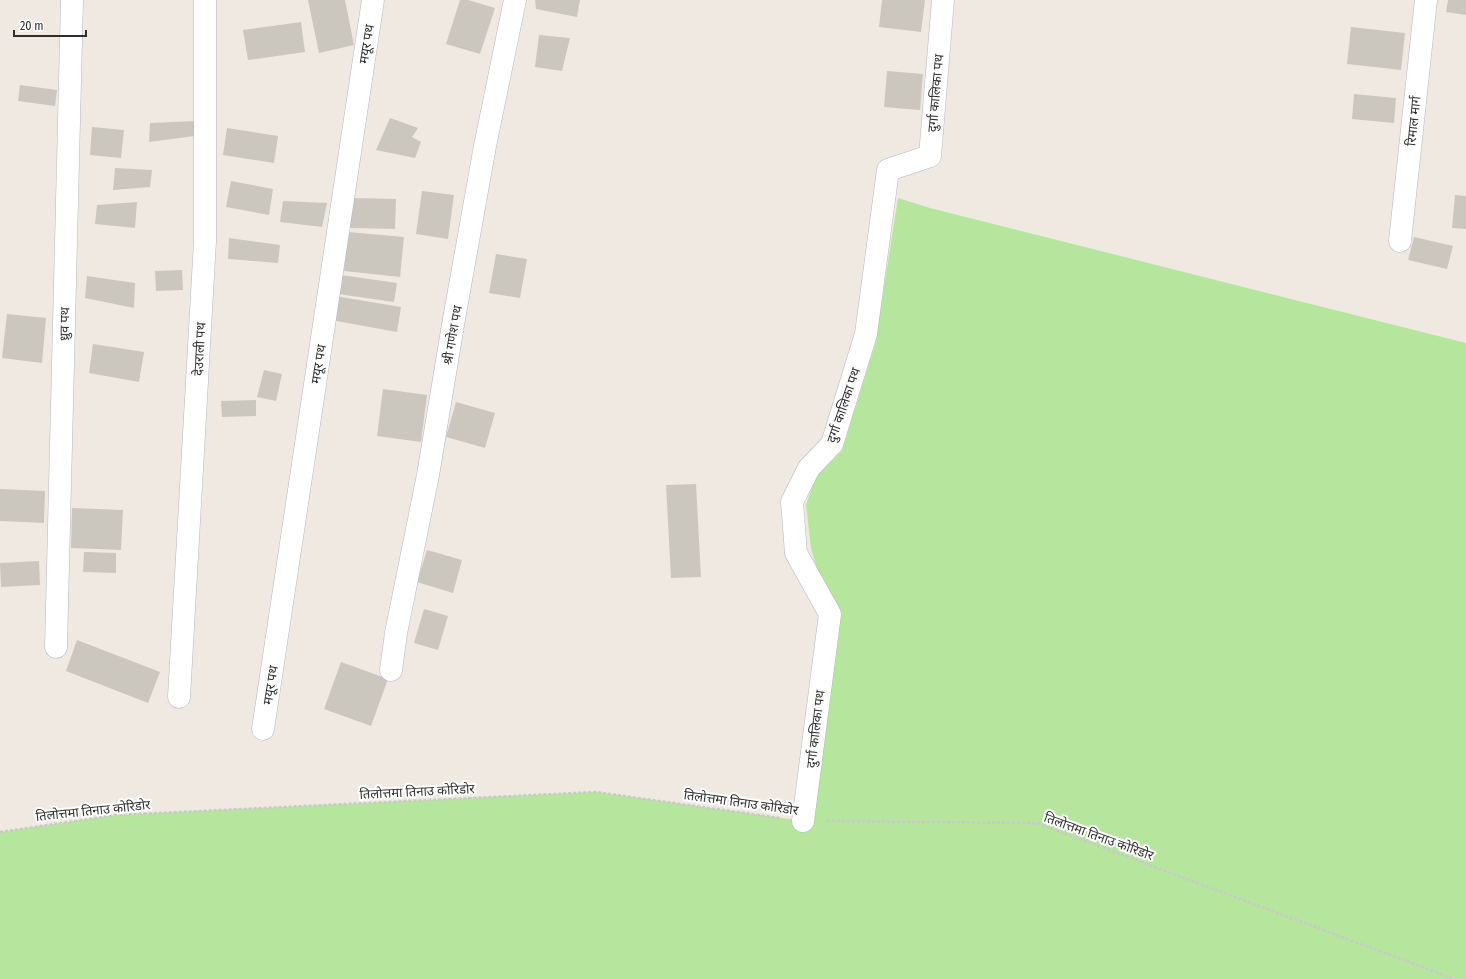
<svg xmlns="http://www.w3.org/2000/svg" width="1466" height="979" font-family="'Fira Sans Condensed','Noto Sans Devanagari',sans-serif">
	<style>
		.green { fill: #b6e59e }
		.building { fill: #cbc7bf }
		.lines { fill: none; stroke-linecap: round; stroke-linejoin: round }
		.minor-casing { stroke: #b4b7c1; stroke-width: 23 }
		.path { stroke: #c9c9c9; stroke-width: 2.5; stroke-dasharray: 3 2; stroke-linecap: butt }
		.minor { stroke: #fff; stroke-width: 22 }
		.labels { text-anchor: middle; stroke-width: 4; stroke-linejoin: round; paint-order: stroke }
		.street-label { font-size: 13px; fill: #2e2e2e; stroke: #fff }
	</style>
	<rect width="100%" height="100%" fill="#efe9e1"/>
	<!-- green -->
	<path class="green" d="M 898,198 L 930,208 L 1466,343 L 1466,979 L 1454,979 L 1449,977 L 1452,979 L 0,979 L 0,832 L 116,815 L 596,792 L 803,821 L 830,614 L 811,548 L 806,505 L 816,477 L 842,451 L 875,345 Z"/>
	<!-- building -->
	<g class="building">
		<path d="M 308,0 L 345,0 L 354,45 L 319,53 Z"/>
		<path d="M 460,0 L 468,0 L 495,8 L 480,54 L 446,44 Z"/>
		<path d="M 535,0 L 580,0 L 577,17 L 536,9 Z"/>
		<path d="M 882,0 L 925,0 L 921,32 L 879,27 Z"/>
		<path d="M 1448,0 L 1466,0 L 1466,15 L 1446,12 Z"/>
		<path d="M 301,22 L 305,52 L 248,60 L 243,30 Z"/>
		<path d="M 1351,27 L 1405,33 L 1401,70 L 1347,64 Z"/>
		<path d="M 539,35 L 570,38 L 562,71 L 535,67 Z"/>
		<path d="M 887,71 L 923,74 L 920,110 L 884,107 Z"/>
		<path d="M 20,85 L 57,90 L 55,106 L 18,101 Z"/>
		<path d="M 1354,94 L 1396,98 L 1394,123 L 1352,119 Z"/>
		<path d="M 390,118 L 418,128 L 412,137 L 421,142 L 415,158 L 376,150 Z"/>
		<path d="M 195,121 L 195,136 L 149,142 L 150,123 Z"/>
		<path d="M 92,127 L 124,130 L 121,158 L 90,155 Z"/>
		<path d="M 227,128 L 278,136 L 274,163 L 223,155 Z"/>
		<path d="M 115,168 L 152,170 L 150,187 L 113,190 Z"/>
		<path d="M 231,181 L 273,189 L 269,215 L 226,207 Z"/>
		<path d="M 422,191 L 454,195 L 448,239 L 416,234 Z"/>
		<path d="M 1455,195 L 1466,196 L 1466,229 L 1452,228 Z"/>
		<path d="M 351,198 L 396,199 L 395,229 L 350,228 Z"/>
		<path d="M 283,201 L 327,203 L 322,227 L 280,222 Z"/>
		<path d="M 137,202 L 135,228 L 95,224 L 97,205 Z"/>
		<path d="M 348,232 L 404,237 L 400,277 L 344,271 Z"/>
		<path d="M 1414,237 L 1453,246 L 1447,269 L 1408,260 Z"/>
		<path d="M 229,238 L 280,245 L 278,263 L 228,259 Z"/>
		<path d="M 496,254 L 527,259 L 520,298 L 489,293 Z"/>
		<path d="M 182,270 L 183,290 L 156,291 L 155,271 Z"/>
		<path d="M 341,275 L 397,283 L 394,302 L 338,294 Z"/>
		<path d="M 87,276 L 135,283 L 134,308 L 85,298 Z"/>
		<path d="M 335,296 L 401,307 L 397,332 L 331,320 Z"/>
		<path d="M 7,314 L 46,318 L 42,363 L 2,358 Z"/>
		<path d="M 93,344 L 144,352 L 139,382 L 89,373 Z"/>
		<path d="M 264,370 L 282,374 L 276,401 L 257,397 Z"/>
		<path d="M 383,389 L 427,395 L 421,442 L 377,436 Z"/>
		<path d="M 256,400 L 256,416 L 222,417 L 221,401 Z"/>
		<path d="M 456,402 L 495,413 L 485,448 L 446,437 Z"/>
		<path d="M 696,484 L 701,577 L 671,578 L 666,485 Z"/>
		<path d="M 0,489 L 45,491 L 44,523 L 0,521 Z"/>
		<path d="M 72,508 L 123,510 L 121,550 L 71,548 Z"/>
		<path d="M 427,550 L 462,560 L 453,593 L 417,582 Z"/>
		<path d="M 84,552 L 116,553 L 116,573 L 83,572 Z"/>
		<path d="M 39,561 L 40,585 L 1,587 L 0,563 Z"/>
		<path d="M 424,609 L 448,616 L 438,650 L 414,643 Z"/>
		<path d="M 77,640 L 160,672 L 148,703 L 66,671 Z"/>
		<path d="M 341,662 L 388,679 L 371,726 L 324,709 Z"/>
	</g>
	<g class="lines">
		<!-- minor casing -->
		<g class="minor-casing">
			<g id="minor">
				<path d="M 1400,241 L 1426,0"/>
				<path d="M 56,647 L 72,0"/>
				<path d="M 391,670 L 396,633 L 428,475 L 454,319 L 485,146 L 515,0"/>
				<path d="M 179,697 L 205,241 L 205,0"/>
				<path d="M 263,729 L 373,0"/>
				<path d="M 803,821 L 830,614 L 796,553 L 792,502 L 809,468 L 832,444 L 866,334 L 888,170 L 930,156 L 943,0"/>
			</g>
		</g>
		<!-- path -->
		<g class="path">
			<path d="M 827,821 L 1037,823 L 1454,979"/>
			<path d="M 0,832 L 116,815 L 596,792 L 780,818"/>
		</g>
		<!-- minor -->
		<use href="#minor" class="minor"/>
	</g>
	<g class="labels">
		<!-- street labels -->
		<g class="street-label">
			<text transform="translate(366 44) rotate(-81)" y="5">मयूर पथ</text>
			<text transform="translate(935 93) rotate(-85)" y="5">दुर्गा कालिका पथ</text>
			<text transform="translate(1413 121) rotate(-84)" y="5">रिमाल मार्ग</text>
			<text transform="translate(64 324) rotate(-89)" y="5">ध्रुव पथ</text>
			<text transform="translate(452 335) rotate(-80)" y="5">श्री गणेश पथ</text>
			<text transform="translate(199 349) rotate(-87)" y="5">देउराली पथ</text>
			<text transform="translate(318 364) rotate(-81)" y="5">मयूर पथ</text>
			<text transform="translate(843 405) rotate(-71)" y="5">दुर्गा कालिका पथ</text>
			<text transform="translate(270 685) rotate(-81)" y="5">मयूर पथ</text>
			<text transform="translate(815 729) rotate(-83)" y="5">दुर्गा कालिका पथ</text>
			<text transform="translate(417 791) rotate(-3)" y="5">तिलोत्तमा तिनाउ कोरिडोर</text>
			<text transform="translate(741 802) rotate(8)" y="5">तिलोत्तमा तिनाउ कोरिडोर</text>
			<text transform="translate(93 810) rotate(-6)" y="5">तिलोत्तमा तिनाउ कोरिडोर</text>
			<text transform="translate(1099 836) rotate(20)" y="5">तिलोत्तमा तिनाउ कोरिडोर</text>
		</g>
	</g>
	<!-- scale -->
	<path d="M14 30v6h72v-6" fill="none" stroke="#2e2e2e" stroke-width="2"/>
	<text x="20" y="30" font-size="12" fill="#2e2e2e" stroke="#ffffff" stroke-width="3" paint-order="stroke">20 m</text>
</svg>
